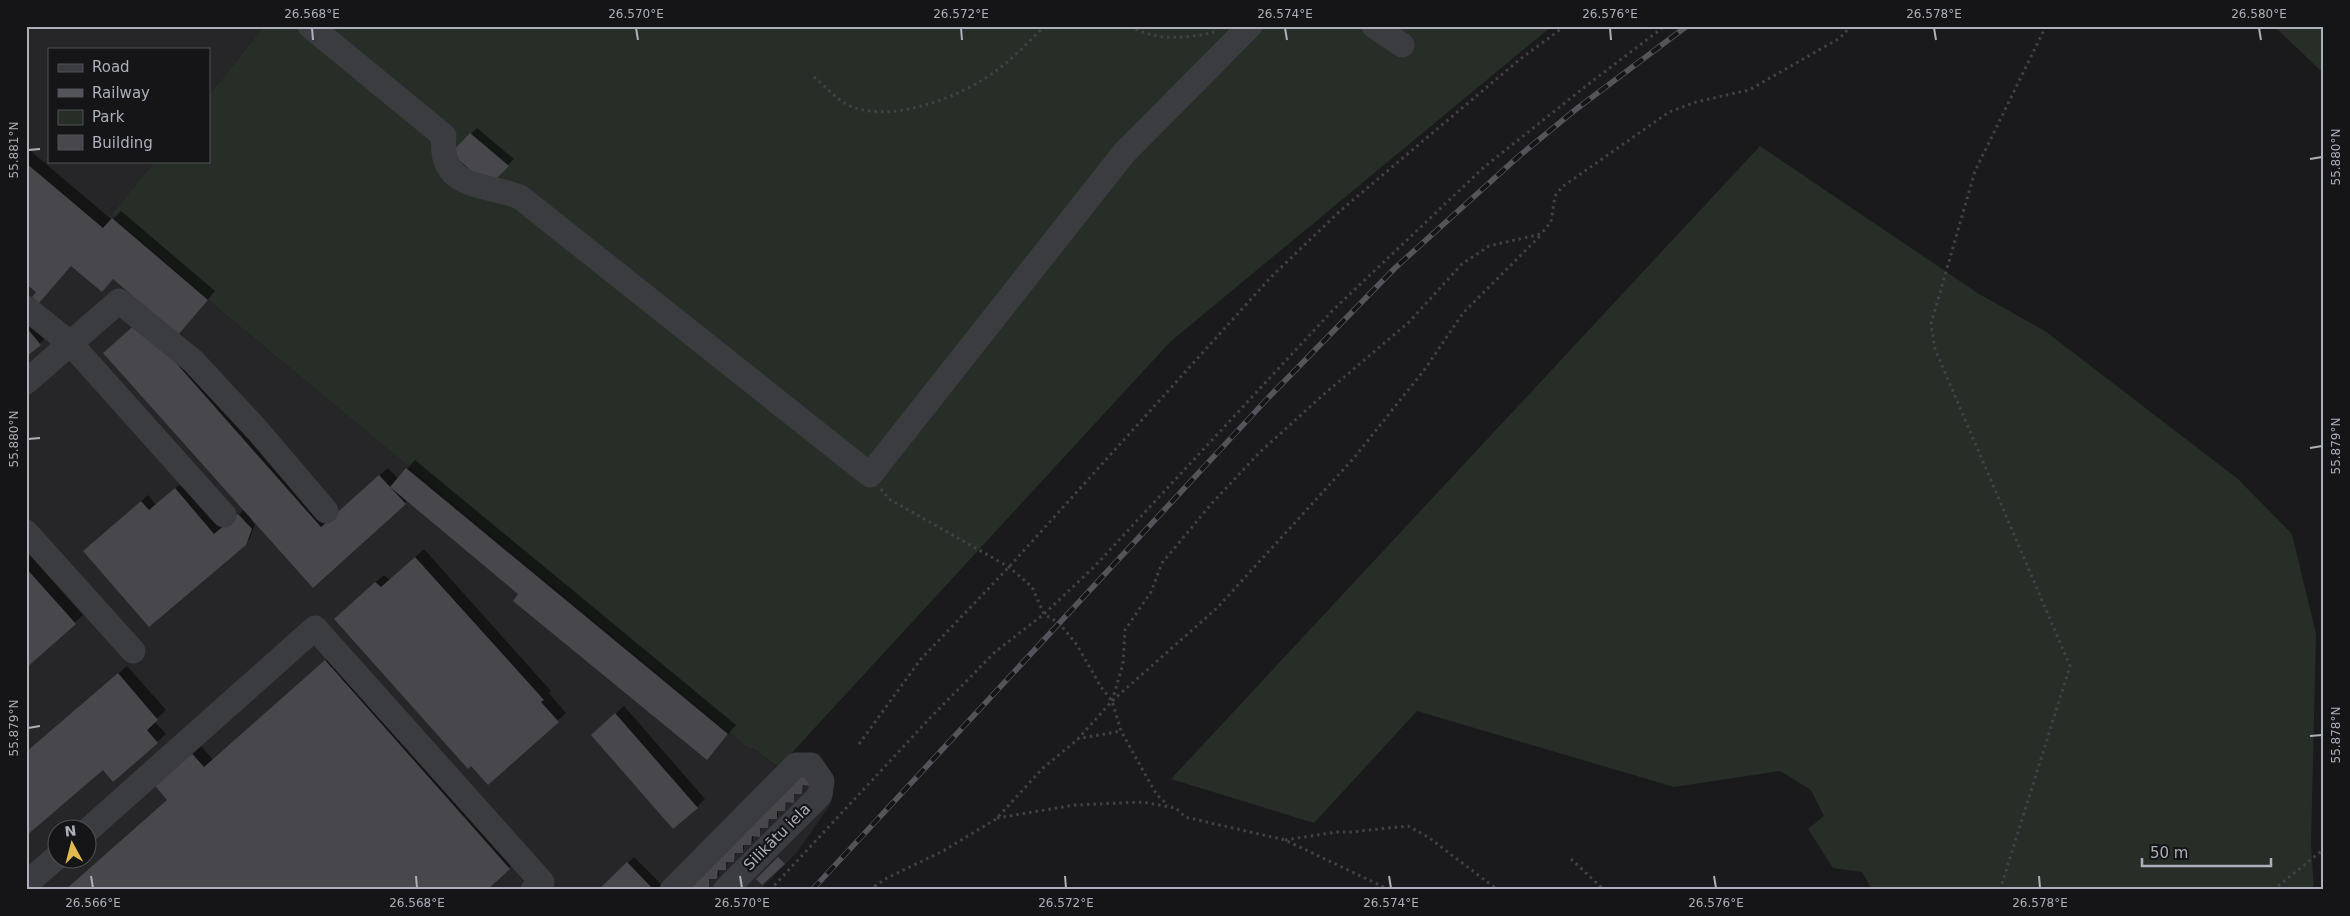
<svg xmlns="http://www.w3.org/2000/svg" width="2350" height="916" font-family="'DejaVu Sans',sans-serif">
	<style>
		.built { fill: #262629; fill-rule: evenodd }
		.green { fill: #262e27 }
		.shadow { fill: #0007 }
		.building { fill: #47474c }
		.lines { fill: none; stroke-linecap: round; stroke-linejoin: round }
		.path { stroke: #414247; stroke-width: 3; stroke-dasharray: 2.5 4; stroke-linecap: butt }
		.minor { stroke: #3b3c40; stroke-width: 25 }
		.rail-casing { stroke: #54555b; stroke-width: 5.5 }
		.rail { stroke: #151517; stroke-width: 4; stroke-dasharray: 11; stroke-linecap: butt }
		.ticks { fill: none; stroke: #adb0ba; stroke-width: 2 }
		.labels { text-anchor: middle; stroke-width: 4.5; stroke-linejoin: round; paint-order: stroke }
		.street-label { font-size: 15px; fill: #adb0ba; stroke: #151517 }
		.neatline { fill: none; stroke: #adb0ba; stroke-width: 2 }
		.ticks-label { font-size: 12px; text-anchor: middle; fill: #adb0ba }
	</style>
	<rect width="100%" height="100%" fill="#1a1a1c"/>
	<!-- built -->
	<path class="built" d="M 26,26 L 264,26 L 209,95 L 209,49 L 49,49 L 49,161 L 155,161 L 111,215 L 231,319 L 748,748 L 753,748 L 779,769 L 833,782 L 830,805 L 798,851 L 760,890 L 26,890 ZM 58,828 L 88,828 L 88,858 L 58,858 Z"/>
	<!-- green -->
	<g class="green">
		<path d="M 264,26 L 1552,26 L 1170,342 L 788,757 L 780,769 L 753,748 L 748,748 L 231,319 L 111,215 L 155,161 L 209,161 L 209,95 Z"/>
		<path d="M 2274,26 L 2324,26 L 2324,74 Z"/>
		<path d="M 1760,146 L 1979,294 L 2045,331 L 2238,479 L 2292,534 L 2316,634 L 2311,844 L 2314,890 L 1872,890 L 1862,872 L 1833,868 L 1808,829 L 1824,816 L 1811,790 L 1780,771 L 1674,787 L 1417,711 L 1314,823 L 1171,779 Z"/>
	</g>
	<!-- shadow -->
	<g class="shadow">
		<path d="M 477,128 L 514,159 L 489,184 L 453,153 Z"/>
		<path d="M 26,147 L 112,220 L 121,211 L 215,291 L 186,325 L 114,278 L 72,265 L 39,301 L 38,292 L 26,282 Z"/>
		<path d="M 26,309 L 48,336 L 26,356 Z"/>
		<path d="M 147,314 L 330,519 L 388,468 L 398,479 L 415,460 L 736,725 L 707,759 L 519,594 L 408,500 L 313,586 L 252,519 L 251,520 L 255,525 L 249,540 L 245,544 L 91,545 L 148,495 L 156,505 L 184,481 L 223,528 L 244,510 L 104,353 Z"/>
		<path d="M 424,549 L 551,691 L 549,693 L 566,713 L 489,783 L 344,611 L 384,575 L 390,580 Z"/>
		<path d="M 26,551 L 83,615 L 26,667 Z"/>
		<path d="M 334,653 L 517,860 L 509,868 L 168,799 L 197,741 L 213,760 Z"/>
		<path d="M 127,666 L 166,710 L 154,721 L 166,734 L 157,742 L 103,769 L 26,753 Z"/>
		<path d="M 624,706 L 705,799 L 697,807 L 601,727 Z"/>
		<path d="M 804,784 L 803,791 L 795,793 L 793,801 L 787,801 L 785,810 L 778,810 L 778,817 L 770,818 L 768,827 L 761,827 L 759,835 L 753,835 L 753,842 L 744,843 L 744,850 L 736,852 L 734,861 L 727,861 L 726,869 L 719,869 L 719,876 L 710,877 L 708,886 L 702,886 L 702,890 L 684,890 Z"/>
		<path d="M 634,857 L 662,885 L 657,890 L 600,890 Z"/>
	</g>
	<!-- building -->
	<g class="building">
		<path d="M 470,133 L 509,166 L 489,186 L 451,153 Z"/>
		<path d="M 26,163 L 103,228 L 112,218 L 208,300 L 178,335 L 113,279 L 102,292 L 71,266 L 39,303 L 32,297 L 36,292 L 26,284 Z"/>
		<path d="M 139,321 L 321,527 L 379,475 L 406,504 L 313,588 L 103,353 Z"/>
		<path d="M 26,327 L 41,345 L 26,357 Z"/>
		<path d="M 406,468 L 728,734 L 707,760 L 513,601 L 518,594 L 390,487 Z"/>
		<path d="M 175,488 L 214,534 L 238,514 L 252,529 L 246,545 L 149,627 L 83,551 L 141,501 L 149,510 Z"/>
		<path d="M 415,557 L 544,700 L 541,702 L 559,722 L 488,785 L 471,766 L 468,769 L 334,619 L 375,582 L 381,587 Z"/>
		<path d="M 26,568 L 76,624 L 26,668 Z"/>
		<path d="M 325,660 L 510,869 L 487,890 L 65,890 L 167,800 L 151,781 L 188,749 L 204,767 Z"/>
		<path d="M 118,673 L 158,720 L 147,730 L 158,743 L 113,782 L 103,770 L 26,836 L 26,752 Z"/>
		<path d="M 615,713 L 698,808 L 673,829 L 591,735 Z"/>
		<path d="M 793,776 L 811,776 L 811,786 L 803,785 L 802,794 L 794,794 L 794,803 L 786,802 L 785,811 L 777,811 L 777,819 L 769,819 L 768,828 L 760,828 L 760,837 L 752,836 L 751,845 L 743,845 L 743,853 L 735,853 L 734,862 L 726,862 L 726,870 L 718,870 L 717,879 L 709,879 L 709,887 L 701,887 L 701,890 L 683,890 Z"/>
		<path d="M 778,857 L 785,864 L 762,885 L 756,879 Z"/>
		<path d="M 627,862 L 654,890 L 598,890 Z"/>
	</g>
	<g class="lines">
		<!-- path -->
		<g class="path">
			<path d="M 1130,26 C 1155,41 1186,39 1214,32"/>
			<path d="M 814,77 C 824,85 835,98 846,104 C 888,126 962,97 997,70 C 1014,58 1029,41 1045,26"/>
			<path d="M 881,489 L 889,499 L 1009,567 L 1032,587 L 1044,614 L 1059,623 L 1077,645 L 1101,687 L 1112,701 L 1121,731 L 1141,767 L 1157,795 L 1168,805"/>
			<path d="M 1112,701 L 1123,664 L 1125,630 L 1151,592 L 1162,563 L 1213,502 L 1260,452 L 1323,395 L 1409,322 L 1462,264 L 1489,246 L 1541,234 L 1551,222 L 1555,196 L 1562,187 L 1669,112 L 1696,102 L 1749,90 L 1840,38 L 1851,26"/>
			<path d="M 1077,739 L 1121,731"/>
			<path d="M 859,744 L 921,659 L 1009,567 L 1271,277 L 1340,211 L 1519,60 L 1565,26"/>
			<path d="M 997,818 L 1075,805 L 1142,802 L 1176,808 L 1185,817 L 1285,840 L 1390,890"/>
			<path d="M 1285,840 L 1337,832 L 1351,832 L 1408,826 L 1428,837 L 1498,890"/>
			<path d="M 1571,859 L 1604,890"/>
			<path d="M 770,890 L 930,718 L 995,652 L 1044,614 L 1093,568 L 1332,311 L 1483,168 L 1591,82 L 1665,26"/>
			<path d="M 869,890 L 887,878 L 943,851 L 996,819 L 1043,768 L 1077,740 L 1112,701 L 1217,608 L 1353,459 L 1425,369 L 1463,313 L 1541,235"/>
			<path d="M 2000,890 L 2070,666 L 1935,349 L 1931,324 L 1975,171 L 2046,26"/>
			<path d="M 2273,890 L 2324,849"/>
		</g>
		<!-- minor -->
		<g class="minor">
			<path d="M 310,26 L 444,136 C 438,190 484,183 520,197 L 870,475 L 1124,153 L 1250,26"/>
			<path d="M 1374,26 L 1402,45"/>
			<path d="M 26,308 L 71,344 L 224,515"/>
			<path d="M 26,382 L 119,301 L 193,361 L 258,431 L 326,511"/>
			<path d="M 26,532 L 133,651"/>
			<path d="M 88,830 L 315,628 L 542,882 L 533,890"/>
			<path d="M 26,884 L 58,856"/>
			<path d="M 672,890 L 796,765 L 811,765 L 822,781 L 820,795 L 725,890"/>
		</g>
		<!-- rail casing -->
		<g class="rail-casing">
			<path id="rail" d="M 812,890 L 1268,398 L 1395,268 L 1519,156 L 1575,110 L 1687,26"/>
		</g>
		<!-- rail -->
		<use href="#rail" class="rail"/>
	</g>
	<!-- ticks -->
	<path class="ticks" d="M 312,28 L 313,40M 636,28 L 638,40M 961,28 L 962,40M 1285,28 L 1287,40M 1610,28 L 1611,40M 1934,28 L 1936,40M 2259,28 L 2261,40M 28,150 L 40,149M 2310,159 L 2322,157M 28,439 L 40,438M 2310,448 L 2322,446M 28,728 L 40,726M 2310,736 L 2322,735M 91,876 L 93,888M 416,876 L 417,888M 740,876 L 742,888M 1065,876 L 1066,888M 1389,876 L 1391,888M 1714,876 L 1716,888M 2039,876 L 2040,888"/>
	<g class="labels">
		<!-- street labels -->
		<g class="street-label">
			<text transform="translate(777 837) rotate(-45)" y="5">Silikātu iela</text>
		</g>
	</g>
	<!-- border -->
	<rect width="2350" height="916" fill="none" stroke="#151517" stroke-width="55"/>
	<!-- legend -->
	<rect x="48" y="48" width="162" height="115" fill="#151517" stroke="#525358"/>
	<rect x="58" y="64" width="25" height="8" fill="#3b3c40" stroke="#525358"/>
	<text x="92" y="72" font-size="15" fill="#adb0ba">Road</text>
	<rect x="58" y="89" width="25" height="8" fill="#54555b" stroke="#525358"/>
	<text x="92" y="98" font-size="15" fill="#adb0ba">Railway</text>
	<rect x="58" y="110" width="25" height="15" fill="#262e27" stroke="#525358"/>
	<text x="92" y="122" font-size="15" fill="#adb0ba">Park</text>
	<rect x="58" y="135" width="25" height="15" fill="#47474c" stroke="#525358"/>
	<text x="92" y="148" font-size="15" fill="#adb0ba">Building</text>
	<!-- north arrow -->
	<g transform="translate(72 844) rotate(353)"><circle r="24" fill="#151517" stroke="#525358"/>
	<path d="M0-4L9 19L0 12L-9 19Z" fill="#e2b94b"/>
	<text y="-8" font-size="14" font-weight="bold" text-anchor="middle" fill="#adb0ba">N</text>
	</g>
	<!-- scale -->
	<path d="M2142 858v8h129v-8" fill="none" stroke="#adb0ba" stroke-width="2.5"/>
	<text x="2150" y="858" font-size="15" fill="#adb0ba" stroke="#151517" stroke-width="4" paint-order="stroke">50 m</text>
	<rect x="28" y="28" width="2294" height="860" class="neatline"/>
	<g class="ticks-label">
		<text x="312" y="18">26.568°E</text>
		<text x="636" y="18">26.570°E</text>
		<text x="961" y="18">26.572°E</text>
		<text x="1285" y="18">26.574°E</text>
		<text x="1610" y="18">26.576°E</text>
		<text x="1934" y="18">26.578°E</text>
		<text x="2259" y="18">26.580°E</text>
		<text transform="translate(14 150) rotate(-90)" y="4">55.881°N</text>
		<text transform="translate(2336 157) rotate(-90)" y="4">55.880°N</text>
		<text transform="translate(14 439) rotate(-90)" y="4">55.880°N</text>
		<text transform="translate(2336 446) rotate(-90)" y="4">55.879°N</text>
		<text transform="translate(14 728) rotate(-90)" y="4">55.879°N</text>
		<text transform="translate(2336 735) rotate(-90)" y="4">55.878°N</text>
		<text x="93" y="907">26.566°E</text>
		<text x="417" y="907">26.568°E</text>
		<text x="742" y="907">26.570°E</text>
		<text x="1066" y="907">26.572°E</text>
		<text x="1391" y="907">26.574°E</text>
		<text x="1716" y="907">26.576°E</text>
		<text x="2040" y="907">26.578°E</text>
	</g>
</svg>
